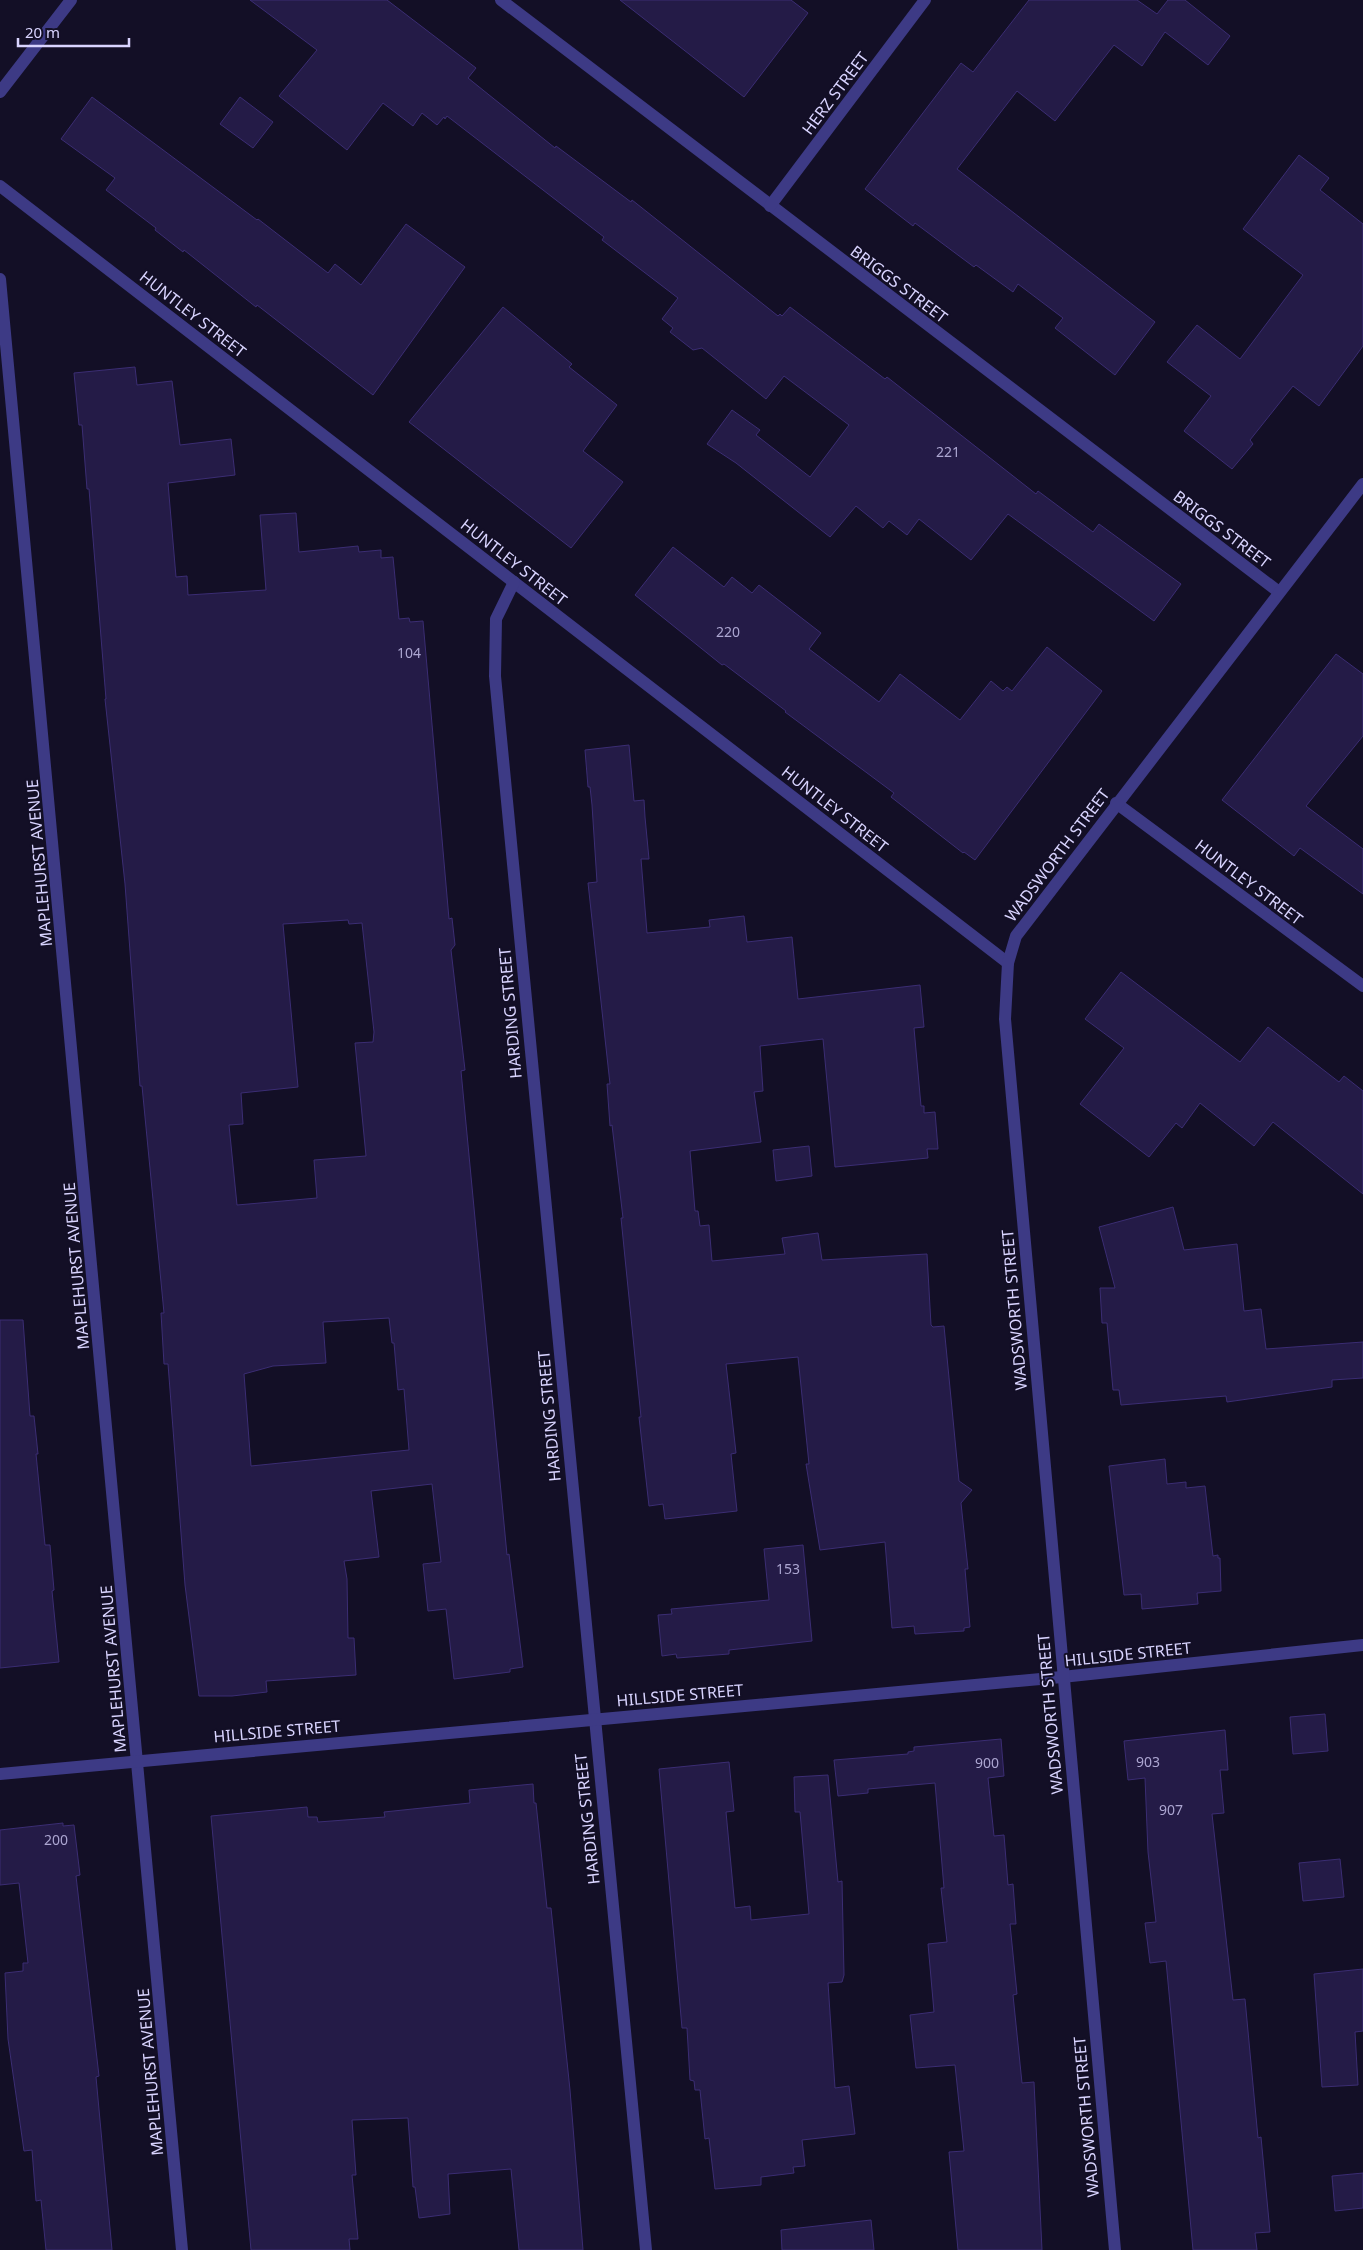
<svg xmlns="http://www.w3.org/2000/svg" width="1363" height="2250" font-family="'Noto Sans',sans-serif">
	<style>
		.building { fill: #241b47; stroke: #3b2d73; fill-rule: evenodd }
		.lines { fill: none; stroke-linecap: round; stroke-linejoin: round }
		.street { stroke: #3d3a85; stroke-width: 12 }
		.labels { text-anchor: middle; stroke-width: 4; stroke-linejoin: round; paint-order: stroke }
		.number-label { font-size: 14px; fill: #aca6d1 }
		.street-label { font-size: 16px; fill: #d9d4ff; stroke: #130f26 }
	</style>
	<rect width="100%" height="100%" fill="#130f26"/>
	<!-- building -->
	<g class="building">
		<path d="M 250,0 L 387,0 L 476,68 L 468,78 L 555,148 L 556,146 L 631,202 L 632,200 L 778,316 L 780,314 L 782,316 L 790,307 L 885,379 L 887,377 L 1036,494 L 1038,491 L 1093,532 L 1099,524 L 1181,584 L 1154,621 L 1008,514 L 971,560 L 919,519 L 907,535 L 889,521 L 883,528 L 856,506 L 830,537 L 736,463 L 707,444 L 732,410 L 760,430 L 756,435 L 810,477 L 849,425 L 784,376 L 766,399 L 702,348 L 693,350 L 670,332 L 673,328 L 662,319 L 678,298 L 602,240 L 604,237 L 447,116 L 445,119 L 444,117 L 437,125 L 422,113 L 413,126 L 383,103 L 347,150 L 279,96 L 317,50 Z"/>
		<path d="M 620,0 L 791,0 L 808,13 L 744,97 Z"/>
		<path d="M 1029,0 L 1137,0 L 1157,14 L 1168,0 L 1185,0 L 1230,36 L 1208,65 L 1165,32 L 1142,66 L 1114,45 L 1055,121 L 1017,91 L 957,169 L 1155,322 L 1115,375 L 1055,328 L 1063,318 L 1018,284 L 1013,292 L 976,265 L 974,267 L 915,223 L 913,226 L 865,189 L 961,63 L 973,72 Z"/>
		<path d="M 92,97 L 257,220 L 258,219 L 328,273 L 335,264 L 361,285 L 406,224 L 465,267 L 373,395 L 257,305 L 256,307 L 184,250 L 183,252 L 155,230 L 156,228 L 106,190 L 115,178 L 61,139 Z"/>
		<path d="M 240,97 L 273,122 L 253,148 L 220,124 Z"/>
		<path d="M 1299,155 L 1329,178 L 1320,190 L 1363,224 L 1363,346 L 1319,406 L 1293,386 L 1250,440 L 1253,444 L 1232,469 L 1184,431 L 1211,396 L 1167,362 L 1197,325 L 1240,359 L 1303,275 L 1243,229 Z"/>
		<path d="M 503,307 L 572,364 L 569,367 L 617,405 L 583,451 L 623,482 L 571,548 L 409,422 Z"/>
		<path d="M 135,367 L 137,385 L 172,381 L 180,445 L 231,439 L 235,475 L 168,483 L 176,577 L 187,576 L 188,595 L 266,590 L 260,515 L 296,513 L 299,552 L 358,546 L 359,552 L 381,550 L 381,558 L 393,557 L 399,619 L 409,618 L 410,622 L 423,621 L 449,919 L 452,918 L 455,945 L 451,950 L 465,1070 L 461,1071 L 507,1555 L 509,1554 L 523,1667 L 510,1669 L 510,1672 L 454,1679 L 446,1609 L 428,1611 L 423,1564 L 441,1562 L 432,1484 L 371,1491 L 379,1557 L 344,1561 L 347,1579 L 348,1638 L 354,1638 L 356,1675 L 266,1681 L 267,1692 L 232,1696 L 199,1696 L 185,1585 L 168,1364 L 164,1364 L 161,1313 L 164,1313 L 142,1086 L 140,1086 L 125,884 L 105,699 L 106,699 L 89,489 L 87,489 L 82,425 L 79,425 L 74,373 ZM 348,920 L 349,924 L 362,923 L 374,1032 L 373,1042 L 355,1043 L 366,1156 L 314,1160 L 317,1198 L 237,1205 L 229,1125 L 243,1124 L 241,1093 L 298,1087 L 283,924 ZM 389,1318 L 392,1343 L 394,1343 L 398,1390 L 404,1389 L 409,1450 L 251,1466 L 244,1374 L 273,1366 L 326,1363 L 323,1322 Z"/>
		<path d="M 673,547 L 724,587 L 732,577 L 752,593 L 759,585 L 821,633 L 809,649 L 879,702 L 900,674 L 960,720 L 991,681 L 1003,691 L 1007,687 L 1012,691 L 1047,647 L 1102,691 L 975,860 L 964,852 L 963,853 L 891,797 L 894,793 L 785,712 L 786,711 L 724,664 L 722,665 L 635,595 Z"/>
		<path d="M 1336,654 L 1363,674 L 1363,736 L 1306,806 L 1363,849 L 1363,894 L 1300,848 L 1294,856 L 1222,800 Z"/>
		<path d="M 629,745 L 634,801 L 644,800 L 645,817 L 649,859 L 641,859 L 647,933 L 710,927 L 709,920 L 744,916 L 747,942 L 792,937 L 798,999 L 920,985 L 924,1027 L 914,1028 L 921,1106 L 924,1106 L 924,1113 L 935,1112 L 938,1149 L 927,1149 L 928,1158 L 835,1167 L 823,1039 L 760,1046 L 763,1091 L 754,1092 L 761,1142 L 690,1151 L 695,1211 L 698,1211 L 700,1226 L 709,1225 L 712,1261 L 785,1254 L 782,1238 L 818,1233 L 822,1260 L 927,1254 L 931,1325 L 933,1327 L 944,1326 L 959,1481 L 972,1490 L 961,1503 L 968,1569 L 965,1569 L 970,1627 L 964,1628 L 964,1631 L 915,1634 L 914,1626 L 892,1628 L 885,1542 L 820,1550 L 806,1464 L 809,1464 L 798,1357 L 726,1364 L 736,1453 L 731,1454 L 737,1511 L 665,1519 L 663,1504 L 649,1506 L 639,1417 L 641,1417 L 621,1218 L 623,1218 L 612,1125 L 610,1126 L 607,1084 L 610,1084 L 588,883 L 597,882 L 592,805 L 590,787 L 588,787 L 585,750 Z"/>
		<path d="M 1121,972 L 1240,1062 L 1268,1027 L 1339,1082 L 1344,1076 L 1363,1091 L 1363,1194 L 1273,1122 L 1254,1146 L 1200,1103 L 1182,1128 L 1176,1123 L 1149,1157 L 1080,1104 L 1124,1048 L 1085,1019 Z"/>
		<path d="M 809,1146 L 812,1176 L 776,1181 L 773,1150 Z"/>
		<path d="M 1173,1207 L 1184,1250 L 1237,1244 L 1244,1311 L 1261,1309 L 1266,1349 L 1363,1342 L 1363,1378 L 1332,1380 L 1332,1387 L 1227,1402 L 1226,1396 L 1121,1405 L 1119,1390 L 1113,1390 L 1107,1323 L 1102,1323 L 1100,1288 L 1115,1288 L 1099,1227 Z"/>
		<path d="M 0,1320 L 23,1320 L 30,1416 L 34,1416 L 38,1454 L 36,1454 L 45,1545 L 50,1545 L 54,1590 L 52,1591 L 59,1662 L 0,1668 Z"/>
		<path d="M 1165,1459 L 1167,1484 L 1186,1482 L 1186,1488 L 1205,1486 L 1213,1556 L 1218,1555 L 1218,1558 L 1220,1558 L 1221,1591 L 1197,1593 L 1198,1604 L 1142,1609 L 1141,1594 L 1124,1595 L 1109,1466 Z"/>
		<path d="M 803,1545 L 812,1641 L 729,1650 L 729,1654 L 677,1658 L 676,1654 L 662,1656 L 658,1615 L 672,1614 L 671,1609 L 769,1600 L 764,1549 Z"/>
		<path d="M 1325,1714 L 1328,1751 L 1293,1754 L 1290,1717 Z"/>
		<path d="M 1225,1730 L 1228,1770 L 1220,1770 L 1224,1813 L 1212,1814 L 1233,2000 L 1245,1999 L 1258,2138 L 1261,2137 L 1270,2232 L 1255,2233 L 1257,2250 L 1193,2250 L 1166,1961 L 1150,1963 L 1145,1923 L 1156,1922 L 1148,1852 L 1145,1778 L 1128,1780 L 1124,1741 Z"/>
		<path d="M 1001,1739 L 1004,1776 L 988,1778 L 994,1836 L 1004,1835 L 1008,1885 L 1013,1884 L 1016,1924 L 1010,1924 L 1017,1994 L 1013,1995 L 1022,2083 L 1034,2082 L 1042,2250 L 958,2250 L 949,2152 L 964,2151 L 955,2065 L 916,2068 L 910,2015 L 934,2012 L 928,1944 L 947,1942 L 941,1888 L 944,1888 L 935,1783 L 868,1789 L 868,1793 L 838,1796 L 834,1760 L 908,1754 L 908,1752 L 914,1751 L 914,1747 Z"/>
		<path d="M 729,1762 L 734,1811 L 726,1812 L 735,1908 L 750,1906 L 751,1920 L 809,1914 L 800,1812 L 795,1812 L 794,1777 L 828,1775 L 838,1882 L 842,1881 L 844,1975 L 842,1982 L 828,1983 L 835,2088 L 849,2086 L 855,2134 L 802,2140 L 805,2166 L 793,2167 L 794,2173 L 761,2177 L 761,2185 L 715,2189 L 709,2138 L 705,2139 L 700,2090 L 695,2090 L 694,2081 L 690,2080 L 687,2028 L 682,2028 L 659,1769 Z"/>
		<path d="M 533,1784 L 534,1803 L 536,1803 L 547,1908 L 551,1908 L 570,2090 L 583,2250 L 519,2250 L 511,2169 L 448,2174 L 450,2214 L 419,2218 L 415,2187 L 413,2187 L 408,2118 L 352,2120 L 356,2175 L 352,2175 L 358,2239 L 349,2239 L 350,2250 L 251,2250 L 211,1816 L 307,1807 L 308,1817 L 317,1817 L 318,1822 L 385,1817 L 384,1812 L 470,1803 L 469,1790 Z"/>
		<path d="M 63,1823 L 63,1826 L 74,1825 L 80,1875 L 76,1876 L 99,2076 L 96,2077 L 112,2250 L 46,2250 L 41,2200 L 36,2201 L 32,2150 L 24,2151 L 8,2039 L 5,1973 L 23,1971 L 23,1963 L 28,1963 L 19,1883 L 0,1885 L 0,1830 Z"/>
		<path d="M 1340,1859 L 1344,1897 L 1303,1901 L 1299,1863 Z"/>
		<path d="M 1363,1969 L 1363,2031 L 1355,2032 L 1358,2085 L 1322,2087 L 1314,1974 Z"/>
		<path d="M 1363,2173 L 1363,2208 L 1335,2211 L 1332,2176 Z"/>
		<path d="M 871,2220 L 874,2250 L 782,2250 L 781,2230 Z"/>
	</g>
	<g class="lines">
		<!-- street -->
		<g class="street">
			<path d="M 501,0 L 1279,592"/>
			<path d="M 0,92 L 71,0"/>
			<path d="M 0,186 L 1008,963"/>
			<path d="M 770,206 L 925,0"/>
			<path d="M 0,279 L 182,2250"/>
			<path d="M 514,582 L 496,619 L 495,676 L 646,2250"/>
			<path d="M 1116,803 L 1363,986"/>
			<path d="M 0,1774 L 1062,1677 L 1363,1645"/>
			<path d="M 1115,2250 L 1005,1019 L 1008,963 L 1016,936 L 1363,484"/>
		</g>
	</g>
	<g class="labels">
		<!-- number labels -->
		<g class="number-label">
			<text x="948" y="457">221</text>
			<text x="728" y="637">220</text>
			<text x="409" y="658">104</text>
			<text x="788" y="1574">153</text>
			<text x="1148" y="1767">903</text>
			<text x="987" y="1768">900</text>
			<text x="1171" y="1815">907</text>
			<text x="56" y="1845">200</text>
		</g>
		<!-- street labels -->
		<g class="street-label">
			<text transform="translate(835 93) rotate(-53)" y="6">HERZ STREET</text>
			<text transform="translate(899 284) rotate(37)" y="6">BRIGGS STREET</text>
			<text transform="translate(193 314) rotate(38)" y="6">HUNTLEY STREET</text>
			<text transform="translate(1222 529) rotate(37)" y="6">BRIGGS STREET</text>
			<text transform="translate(514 562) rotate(38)" y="6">HUNTLEY STREET</text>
			<text transform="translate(835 809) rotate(38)" y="6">HUNTLEY STREET</text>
			<text transform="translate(1057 855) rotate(-53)" y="6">WADSWORTH STREET</text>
			<text transform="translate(39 863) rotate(-95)" y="6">MAPLEHURST AVENUE</text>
			<text transform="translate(1249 882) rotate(37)" y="6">HUNTLEY STREET</text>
			<text transform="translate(510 1013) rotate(-95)" y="6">HARDING STREET</text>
			<text transform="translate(76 1266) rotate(-95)" y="6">MAPLEHURST AVENUE</text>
			<text transform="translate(1014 1310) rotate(-95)" y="6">WADSWORTH STREET</text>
			<text transform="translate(549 1416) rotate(-95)" y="6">HARDING STREET</text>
			<text transform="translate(1128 1654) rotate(-6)" y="6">HILLSIDE STREET</text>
			<text transform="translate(113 1669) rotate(-95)" y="6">MAPLEHURST AVENUE</text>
			<text transform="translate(680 1695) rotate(-5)" y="6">HILLSIDE STREET</text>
			<text transform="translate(1050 1714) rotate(-95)" y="6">WADSWORTH STREET</text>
			<text transform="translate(277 1731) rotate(-5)" y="6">HILLSIDE STREET</text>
			<text transform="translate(587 1819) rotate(-96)" y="6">HARDING STREET</text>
			<text transform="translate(150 2072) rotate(-95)" y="6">MAPLEHURST AVENUE</text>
			<text transform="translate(1086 2117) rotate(-95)" y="6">WADSWORTH STREET</text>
		</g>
	</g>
	<!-- scale -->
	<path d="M18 38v8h111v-8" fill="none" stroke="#d9d4ff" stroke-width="2.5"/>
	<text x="25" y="38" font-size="15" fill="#d9d4ff" stroke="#130f26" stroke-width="4" paint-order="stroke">20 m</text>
</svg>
